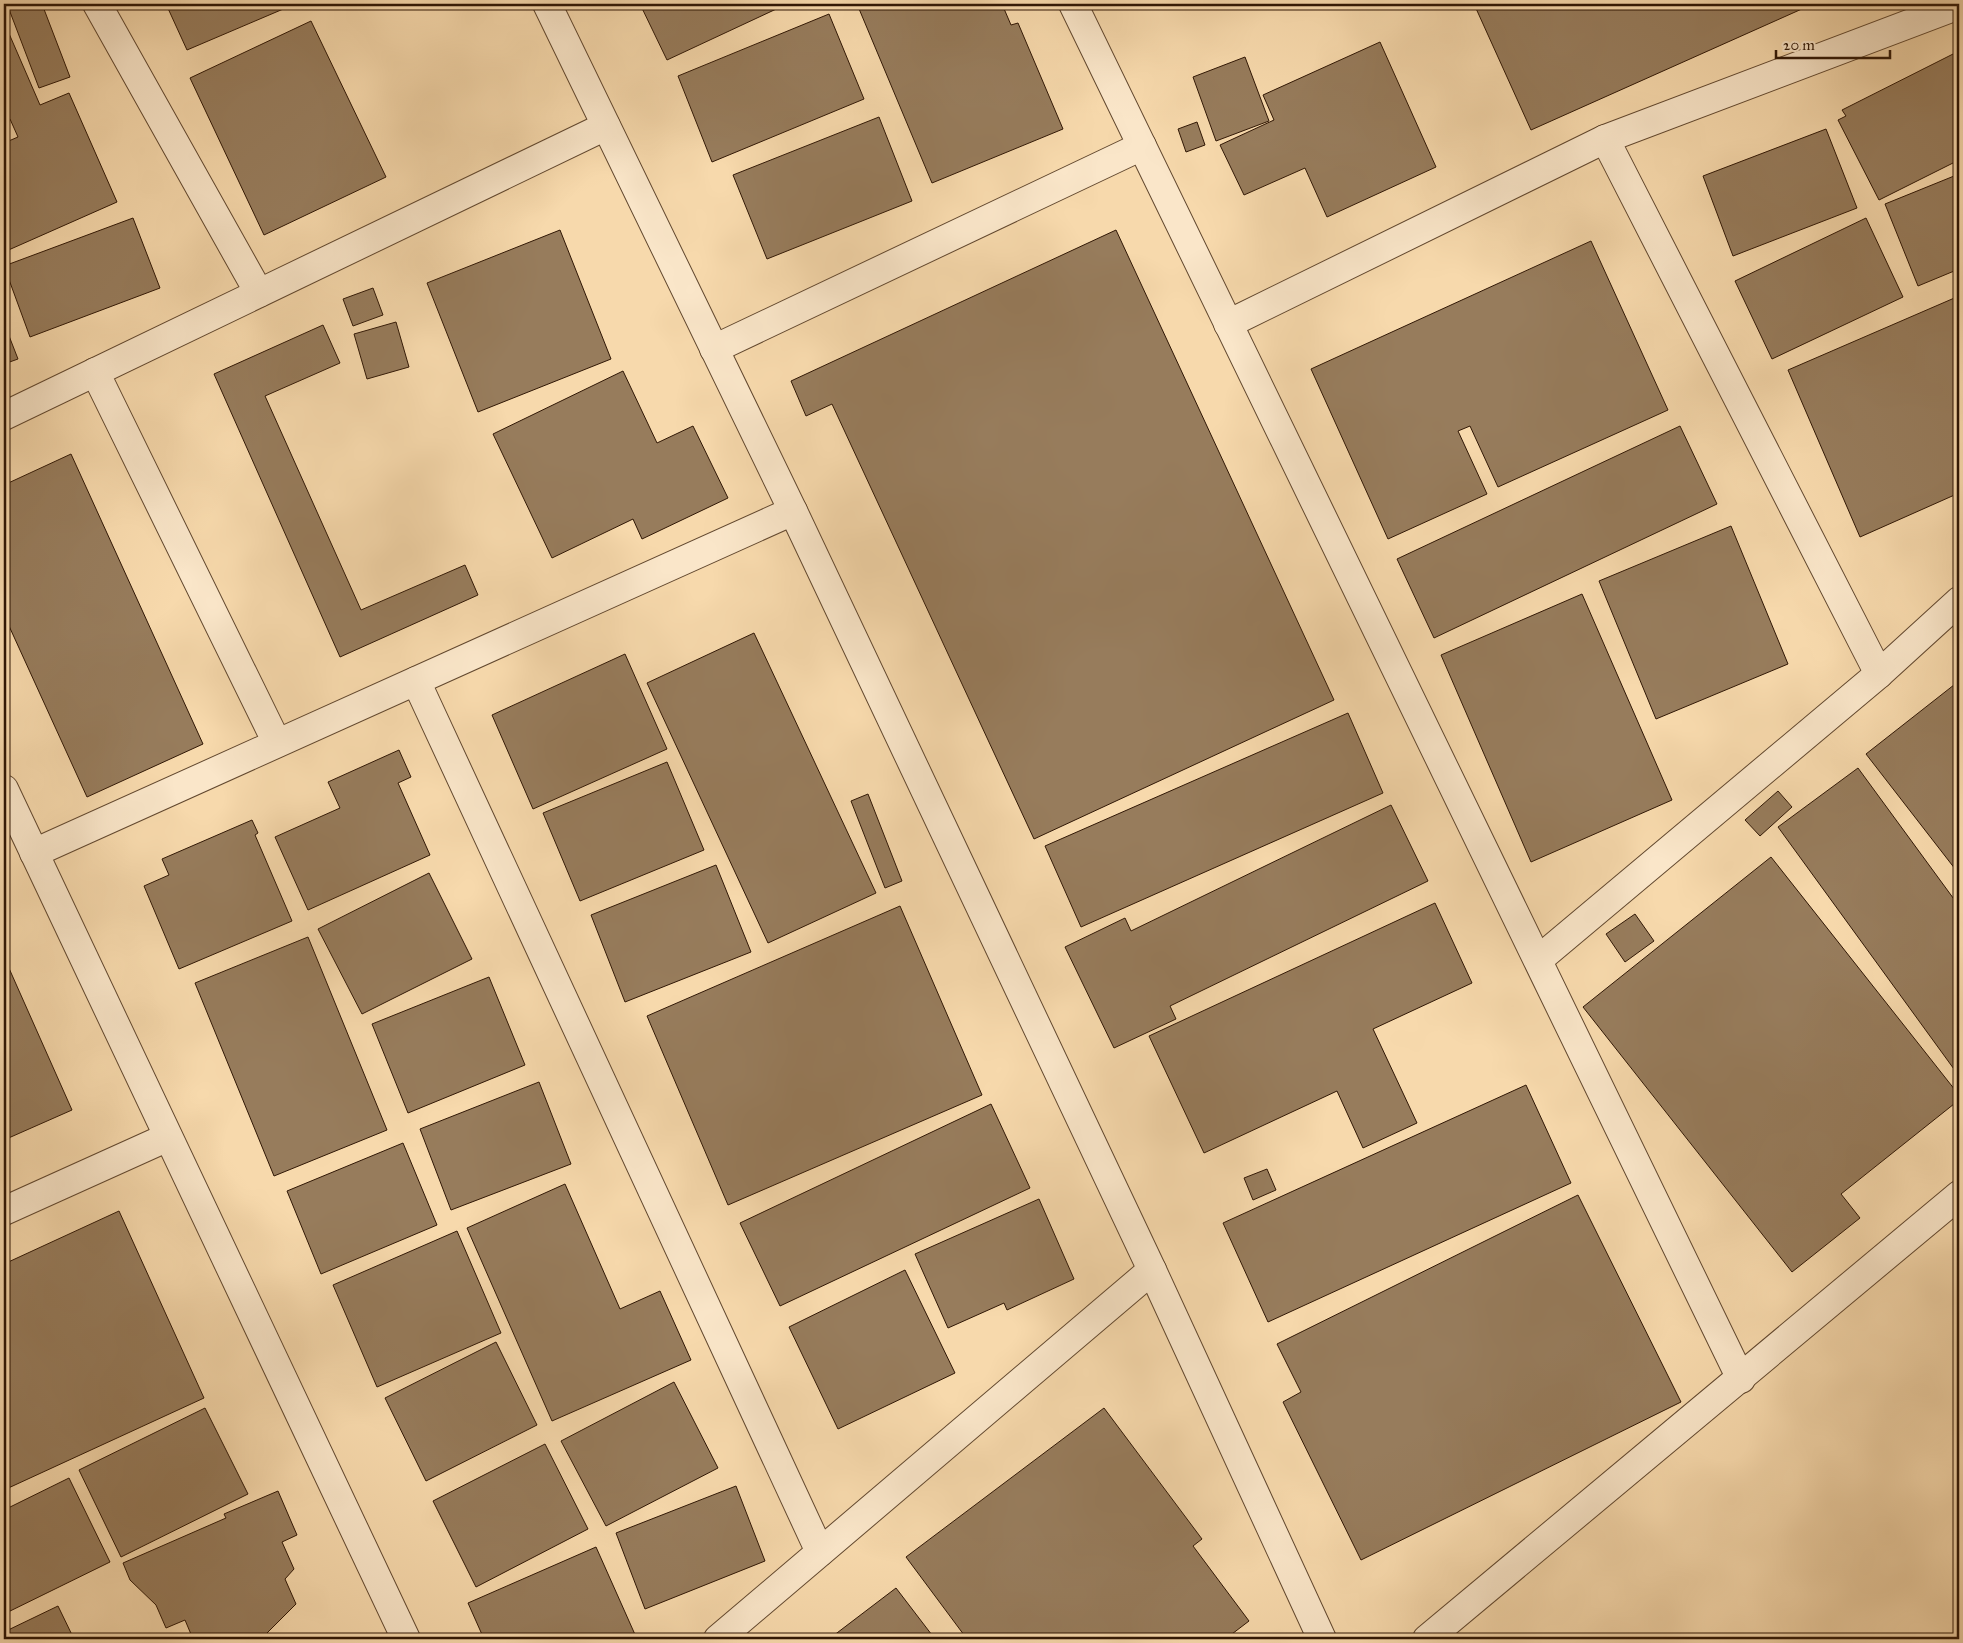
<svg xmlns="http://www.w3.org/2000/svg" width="1963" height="1643" font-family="'IM FELL Great Primer',serif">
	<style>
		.building { fill: #977c5c; stroke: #301705 }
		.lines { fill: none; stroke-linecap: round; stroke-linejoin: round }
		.minor-casing { stroke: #62482f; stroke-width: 30 }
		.minor { stroke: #fae6c9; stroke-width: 28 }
	</style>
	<rect width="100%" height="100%" fill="#f7d9ac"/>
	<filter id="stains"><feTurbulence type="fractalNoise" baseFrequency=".004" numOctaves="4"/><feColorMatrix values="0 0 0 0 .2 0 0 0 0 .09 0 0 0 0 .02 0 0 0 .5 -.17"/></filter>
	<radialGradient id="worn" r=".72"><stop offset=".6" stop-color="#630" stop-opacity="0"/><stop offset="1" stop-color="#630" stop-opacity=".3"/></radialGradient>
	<!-- building -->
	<g class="building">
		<path d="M 7,4 L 42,4 L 70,77 L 39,88 Z"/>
		<path d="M 166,4 L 295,4 L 187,50 Z"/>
		<path d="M 640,4 L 787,4 L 667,60 Z"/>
		<path d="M 857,4 L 1002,4 L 1011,25 L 1018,23 L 1063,129 L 932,183 Z"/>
		<path d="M 1474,4 L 1813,4 L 1531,130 Z"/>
		<path d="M 829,14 L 864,99 L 712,162 L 678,76 Z"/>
		<path d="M 311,21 L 386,177 L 264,235 L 190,78 Z"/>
		<path d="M 4,22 L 40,105 L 69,93 L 117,202 L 4,252 L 4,143 L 18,137 L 10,119 L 4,121 Z"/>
		<path d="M 1380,42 L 1436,167 L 1327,217 L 1305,168 L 1244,195 L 1220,145 L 1274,120 L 1263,95 Z"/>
		<path d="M 1959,51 L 1959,160 L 1879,200 L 1838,120 L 1846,116 L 1842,110 Z"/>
		<path d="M 1245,57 L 1269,121 L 1216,141 L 1193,77 Z"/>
		<path d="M 879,117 L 912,201 L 767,259 L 733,175 Z"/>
		<path d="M 1197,122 L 1205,145 L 1186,152 L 1178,129 Z"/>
		<path d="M 1826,129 L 1857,208 L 1733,256 L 1703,176 Z"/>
		<path d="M 1959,174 L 1959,269 L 1918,286 L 1885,204 Z"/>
		<path d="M 133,218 L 160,288 L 30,337 L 4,266 Z"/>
		<path d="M 1866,218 L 1903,297 L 1772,359 L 1735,281 Z"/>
		<path d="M 560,230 L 611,359 L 478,412 L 427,283 Z"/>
		<path d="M 1116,230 L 1334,700 L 1034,839 L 832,404 L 806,416 L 791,381 Z"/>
		<path d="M 1591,241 L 1668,410 L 1498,487 L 1470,426 L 1458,431 L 1487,494 L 1388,539 L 1311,369 Z"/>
		<path d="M 373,288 L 383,315 L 353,326 L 343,299 Z"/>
		<path d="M 1959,296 L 1959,493 L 1860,537 L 1788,370 Z"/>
		<path d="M 396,322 L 409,367 L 367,379 L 354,334 Z"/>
		<path d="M 4,323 L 18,359 L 4,364 Z"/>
		<path d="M 323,325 L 340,363 L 265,396 L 361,610 L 465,565 L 478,595 L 340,657 L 214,374 Z"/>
		<path d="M 623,371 L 657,443 L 693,426 L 728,498 L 642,539 L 633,519 L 552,558 L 493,434 Z"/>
		<path d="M 1680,426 L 1717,504 L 1434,638 L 1397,559 Z"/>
		<path d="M 71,454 L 203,744 L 87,797 L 4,615 L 4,485 Z"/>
		<path d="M 1731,526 L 1788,664 L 1656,719 L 1599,581 Z"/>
		<path d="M 1582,594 L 1672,800 L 1531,862 L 1441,655 Z"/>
		<path d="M 754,633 L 876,893 L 768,943 L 647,683 Z"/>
		<path d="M 625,654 L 667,749 L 533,809 L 492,715 Z"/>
		<path d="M 1959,681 L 1959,874 L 1866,754 Z"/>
		<path d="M 1348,713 L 1383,793 L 1081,927 L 1045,846 Z"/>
		<path d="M 399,750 L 411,777 L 398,783 L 430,855 L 308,910 L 275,837 L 340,808 L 328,782 Z"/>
		<path d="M 667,762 L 704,850 L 580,901 L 543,813 Z"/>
		<path d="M 1858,768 L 1959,906 L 1959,1076 L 1778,827 Z"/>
		<path d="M 1778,791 L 1792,807 L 1760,836 L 1745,820 Z"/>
		<path d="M 868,794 L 902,881 L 885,888 L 851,801 Z"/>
		<path d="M 1391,805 L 1428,881 L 1170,1006 L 1176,1019 L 1114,1048 L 1065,947 L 1125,918 L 1131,931 Z"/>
		<path d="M 252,820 L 258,833 L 255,835 L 292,921 L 179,969 L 144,886 L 169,875 L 162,859 Z"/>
		<path d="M 1771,857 L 1959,1095 L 1959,1100 L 1841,1194 L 1860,1218 L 1792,1272 L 1583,1007 Z"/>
		<path d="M 716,865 L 751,952 L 625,1002 L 591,915 Z"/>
		<path d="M 429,873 L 472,959 L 362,1014 L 318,929 Z"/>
		<path d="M 1435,903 L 1472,983 L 1373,1029 L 1417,1123 L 1363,1148 L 1337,1091 L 1204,1153 L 1149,1036 Z"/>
		<path d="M 900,906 L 982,1095 L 728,1205 L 647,1016 Z"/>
		<path d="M 1635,914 L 1654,941 L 1625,962 L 1606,934 Z"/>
		<path d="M 308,937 L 387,1130 L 274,1176 L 195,983 Z"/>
		<path d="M 4,957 L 72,1110 L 4,1140 Z"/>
		<path d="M 489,977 L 525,1065 L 408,1113 L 372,1024 Z"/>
		<path d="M 539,1082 L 571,1164 L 451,1210 L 420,1129 Z"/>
		<path d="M 1526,1085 L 1571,1183 L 1268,1322 L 1223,1223 Z"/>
		<path d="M 991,1104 L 1030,1188 L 780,1306 L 740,1223 Z"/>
		<path d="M 403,1143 L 437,1225 L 321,1274 L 287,1191 Z"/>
		<path d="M 1267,1169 L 1276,1190 L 1253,1200 L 1244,1178 Z"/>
		<path d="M 565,1184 L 620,1309 L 660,1291 L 691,1360 L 552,1421 L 467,1228 Z"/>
		<path d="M 1578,1195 L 1681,1402 L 1361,1560 L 1283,1402 L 1301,1392 L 1277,1344 Z"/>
		<path d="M 1039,1199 L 1074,1279 L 1007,1310 L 1004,1303 L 948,1328 L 915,1254 Z"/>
		<path d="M 119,1211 L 204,1398 L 4,1490 L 4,1264 Z"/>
		<path d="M 457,1231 L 501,1333 L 377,1387 L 333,1285 Z"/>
		<path d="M 905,1270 L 955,1373 L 838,1429 L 789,1327 Z"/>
		<path d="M 496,1342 L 537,1425 L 426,1481 L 385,1398 Z"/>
		<path d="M 674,1382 L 718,1468 L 606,1526 L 561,1441 Z"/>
		<path d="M 205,1408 L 248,1494 L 121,1557 L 79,1470 Z"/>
		<path d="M 1104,1408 L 1202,1539 L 1193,1546 L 1249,1621 L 1228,1637 L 1230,1639 L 967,1639 L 906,1557 Z"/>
		<path d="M 545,1444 L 588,1529 L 476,1587 L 433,1501 Z"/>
		<path d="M 69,1478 L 110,1562 L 4,1614 L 4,1510 Z"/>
		<path d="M 736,1486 L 765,1561 L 645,1609 L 616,1533 Z"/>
		<path d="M 278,1491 L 297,1535 L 282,1542 L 294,1569 L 285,1579 L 296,1604 L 261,1639 L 227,1639 L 225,1637 L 219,1639 L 193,1639 L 185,1620 L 166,1628 L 156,1605 L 130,1580 L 123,1563 L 226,1518 L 224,1514 Z"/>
		<path d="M 596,1547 L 637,1639 L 484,1639 L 468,1603 Z"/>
		<path d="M 896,1588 L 935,1639 L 829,1639 Z"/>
		<path d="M 58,1606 L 74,1639 L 4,1639 L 4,1632 Z"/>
	</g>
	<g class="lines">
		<!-- minor casing -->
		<g class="minor-casing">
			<g id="minor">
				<path d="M 97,4 L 259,293"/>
				<path d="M 547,4 L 793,511 L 1152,1270 L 1322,1639"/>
				<path d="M 1073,4 L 1741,1379"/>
				<path d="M 1228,324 L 1605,139"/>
				<path d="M 714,349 L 1142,146"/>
				<path d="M 95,372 L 277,743"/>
				<path d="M 4,416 L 606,126"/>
				<path d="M 1879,674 L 1605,139 L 1959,5"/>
				<path d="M 416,681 L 820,1552"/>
				<path d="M 4,789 L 406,1639"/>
				<path d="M 34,853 L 793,511"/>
				<path d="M 1538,960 L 1879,674 L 1959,601"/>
				<path d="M 4,1211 L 168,1137"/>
				<path d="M 718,1639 L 1152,1270"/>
				<path d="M 1427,1639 L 1959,1195"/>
			</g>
		</g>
		<!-- minor -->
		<use href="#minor" class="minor"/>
	</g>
	<!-- margin -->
	<rect width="1963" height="1643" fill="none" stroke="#f7d9ac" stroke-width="20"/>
	<rect x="5" y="5" width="1953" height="1633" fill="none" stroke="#301705" stroke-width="2.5"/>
	<rect x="10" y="10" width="1943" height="1623" fill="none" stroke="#301705"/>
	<!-- scale -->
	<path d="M1776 50v8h114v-8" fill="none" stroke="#301705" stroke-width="2.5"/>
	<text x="1783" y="50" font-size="15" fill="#301705" stroke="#fae6c9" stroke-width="4" paint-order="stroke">20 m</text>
	<rect width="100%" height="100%" filter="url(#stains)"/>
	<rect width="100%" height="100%" fill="url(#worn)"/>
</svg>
